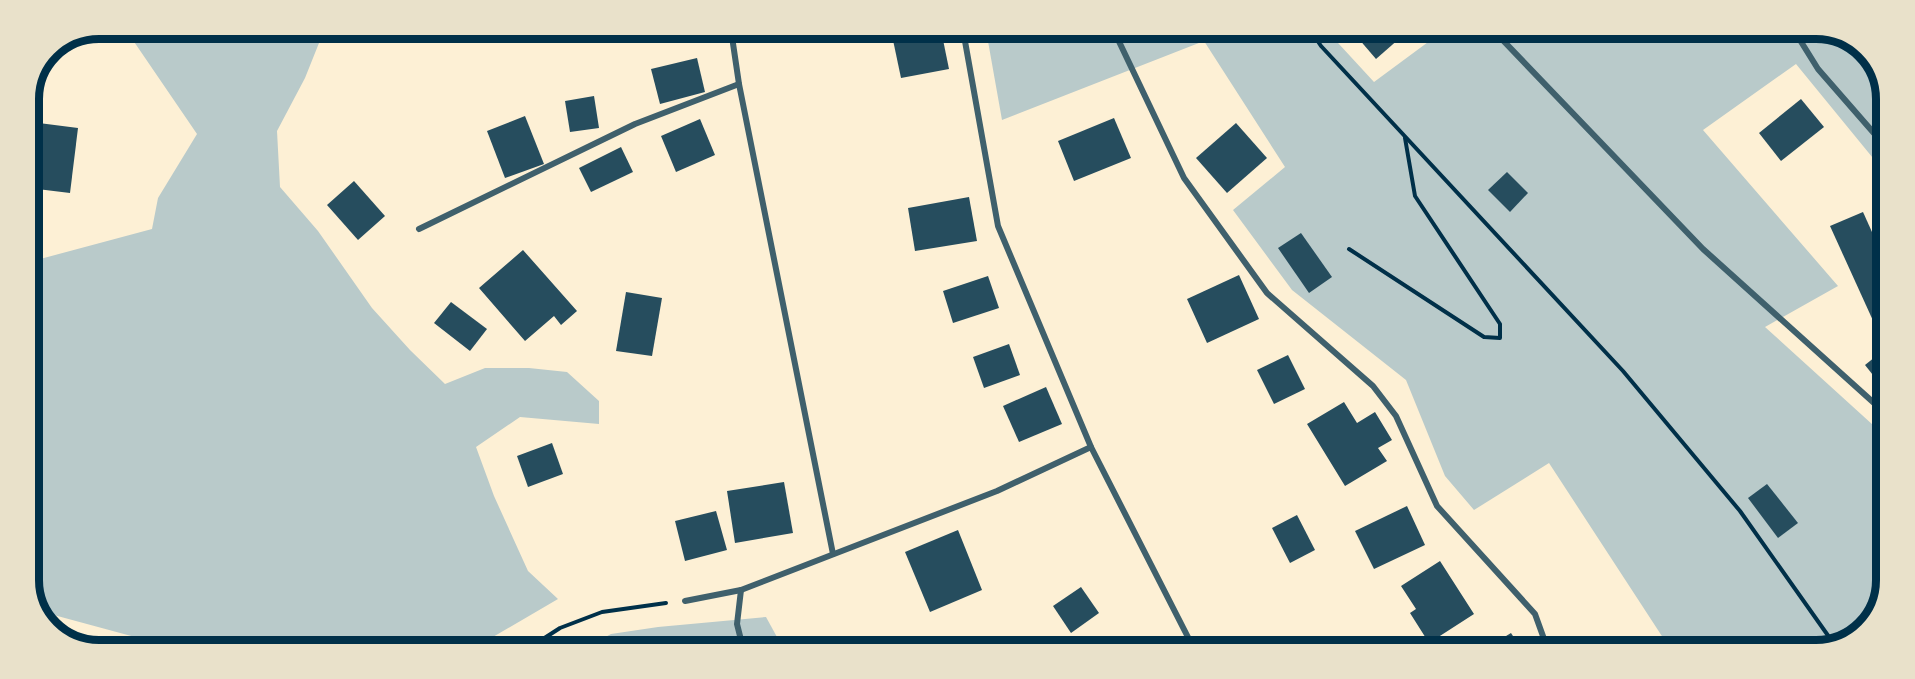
<svg xmlns="http://www.w3.org/2000/svg" width="1915" height="679" font-family="'Fira Sans',sans-serif">
	<style>
		.green { fill: #b9caca }
		.building { fill: #264d5e }
		.lines { fill: none; stroke-linecap: round; stroke-linejoin: round }
		.path { stroke: #003049; stroke-width: 4 }
		.minor { stroke: #3f606c; stroke-width: 6 }
		.rim { fill: none; stroke: #003049; stroke-width: 8 }
	</style>
	<rect width="100%" height="100%" fill="#fdf0d5"/>
	<!-- green -->
	<g class="green">
		<path d="M 111,29 L 322,29 L 323,33 L 305,78 L 277,131 L 280,187 L 318,231 L 372,308 L 410,350 L 445,384 L 485,368 L 529,368 L 567,372 L 599,401 L 599,424 L 520,417 L 476,447 L 494,496 L 528,571 L 558,599 L 474,648 L 195,647 L 146,640 L 39,611 L 34,599 L 29,368 L 29,262 L 152,229 L 158,198 L 197,134 L 126,30 Z"/>
		<path d="M 986,30 L 1327,31 L 1374,82 L 1443,31 L 1838,32 L 1872,56 L 1886,94 L 1886,174 L 1796,64 L 1703,130 L 1838,286 L 1765,327 L 1884,435 L 1883,602 L 1859,636 L 1816,650 L 1671,650 L 1549,463 L 1474,510 L 1445,476 L 1406,380 L 1292,290 L 1233,210 L 1285,167 L 1204,41 L 1002,120 Z"/>
		<path d="M 766,617 L 783,648 L 585,648 L 611,634 L 658,627 Z"/>
	</g>
	<!-- building -->
	<g class="building">
		<path d="M 366,29 L 406,29 L 372,43 Z"/>
		<path d="M 461,29 L 486,29 L 486,30 L 464,37 Z"/>
		<path d="M 941,30 L 949,69 L 901,78 L 893,40 Z"/>
		<path d="M 1352,31 L 1408,31 L 1376,59 Z"/>
		<path d="M 697,58 L 705,92 L 660,104 L 651,69 Z"/>
		<path d="M 594,96 L 599,128 L 570,132 L 565,101 Z"/>
		<path d="M 1801,99 L 1824,127 L 1781,161 L 1759,133 Z"/>
		<path d="M 525,116 L 544,164 L 505,178 L 487,131 Z"/>
		<path d="M 1114,118 L 1131,158 L 1074,181 L 1058,141 Z"/>
		<path d="M 700,119 L 715,155 L 676,172 L 661,136 Z"/>
		<path d="M 31,122 L 78,128 L 70,193 L 29,188 L 29,136 Z"/>
		<path d="M 1236,123 L 1267,158 L 1227,193 L 1196,158 Z"/>
		<path d="M 621,147 L 633,172 L 591,192 L 579,168 Z"/>
		<path d="M 1507,172 L 1528,193 L 1510,212 L 1488,190 Z"/>
		<path d="M 354,181 L 385,216 L 358,240 L 327,205 Z"/>
		<path d="M 969,197 L 977,241 L 915,251 L 908,208 Z"/>
		<path d="M 1863,212 L 1885,261 L 1885,320 L 1875,325 L 1830,226 Z"/>
		<path d="M 1301,233 L 1332,277 L 1309,293 L 1278,248 Z"/>
		<path d="M 523,250 L 577,311 L 561,325 L 554,316 L 525,341 L 479,288 Z"/>
		<path d="M 1239,275 L 1259,319 L 1207,343 L 1187,299 Z"/>
		<path d="M 988,276 L 999,308 L 953,323 L 943,291 Z"/>
		<path d="M 626,292 L 662,298 L 652,356 L 616,351 Z"/>
		<path d="M 451,302 L 487,329 L 470,351 L 434,323 Z"/>
		<path d="M 1009,344 L 1020,375 L 984,388 L 973,357 Z"/>
		<path d="M 1885,349 L 1884,389 L 1865,365 Z"/>
		<path d="M 1288,355 L 1305,389 L 1274,404 L 1257,370 Z"/>
		<path d="M 1046,387 L 1062,424 L 1019,442 L 1003,406 Z"/>
		<path d="M 1344,402 L 1357,423 L 1375,412 L 1392,440 L 1378,448 L 1387,461 L 1345,486 L 1307,424 Z"/>
		<path d="M 552,443 L 563,474 L 528,487 L 517,456 Z"/>
		<path d="M 784,482 L 793,533 L 735,543 L 727,491 Z"/>
		<path d="M 1767,484 L 1798,523 L 1778,538 L 1748,498 Z"/>
		<path d="M 1407,506 L 1425,545 L 1374,569 L 1355,531 Z"/>
		<path d="M 716,511 L 727,550 L 685,561 L 675,521 Z"/>
		<path d="M 1297,515 L 1315,550 L 1290,563 L 1272,528 Z"/>
		<path d="M 958,530 L 982,590 L 930,612 L 905,552 Z"/>
		<path d="M 1440,561 L 1474,614 L 1429,643 L 1410,613 L 1416,609 L 1401,586 Z"/>
		<path d="M 1081,587 L 1099,613 L 1071,633 L 1053,606 Z"/>
		<path d="M 1511,633 L 1522,650 L 1483,650 Z"/>
	</g>
	<g class="lines">
		<!-- path -->
		<g class="path">
			<path d="M 1311,31 L 1321,46 L 1623,371 L 1740,511 L 1834,644"/>
			<path d="M 1349,249 L 1484,337 L 1500,338 L 1500,324 L 1415,196 L 1405,138"/>
			<path d="M 529,648 L 560,628 L 602,612 L 666,603"/>
		</g>
		<!-- minor -->
		<g class="minor">
			<path d="M 731,30 L 739,84 L 833,554"/>
			<path d="M 963,30 L 998,226 L 1091,447 L 1194,649"/>
			<path d="M 1114,31 L 1184,178 L 1267,293 L 1373,386 L 1396,416 L 1437,506 L 1535,614 L 1548,650"/>
			<path d="M 1494,31 L 1703,249 L 1884,412"/>
			<path d="M 1795,32 L 1818,69 L 1886,147"/>
			<path d="M 419,229 L 635,124 L 739,84"/>
			<path d="M 741,590 L 737,624 L 743,648"/>
			<path d="M 685,601 L 741,590 L 997,491 L 1091,447"/>
		</g>
	</g>
	<!-- crop -->
	<path d="M0 0H1915V679H0ZM99 39H1816A60 60 0 0 1 1876 99V580A60 60 0 0 1 1816 640H99A60 60 0 0 1 39 580V99A60 60 0 0 1 99 39Z" fill="#e9e1ca" fill-rule="evenodd"/>
	<path class="rim" d="M99 39H1816A60 60 0 0 1 1876 99V580A60 60 0 0 1 1816 640H99A60 60 0 0 1 39 580V99A60 60 0 0 1 99 39Z"/>
</svg>
